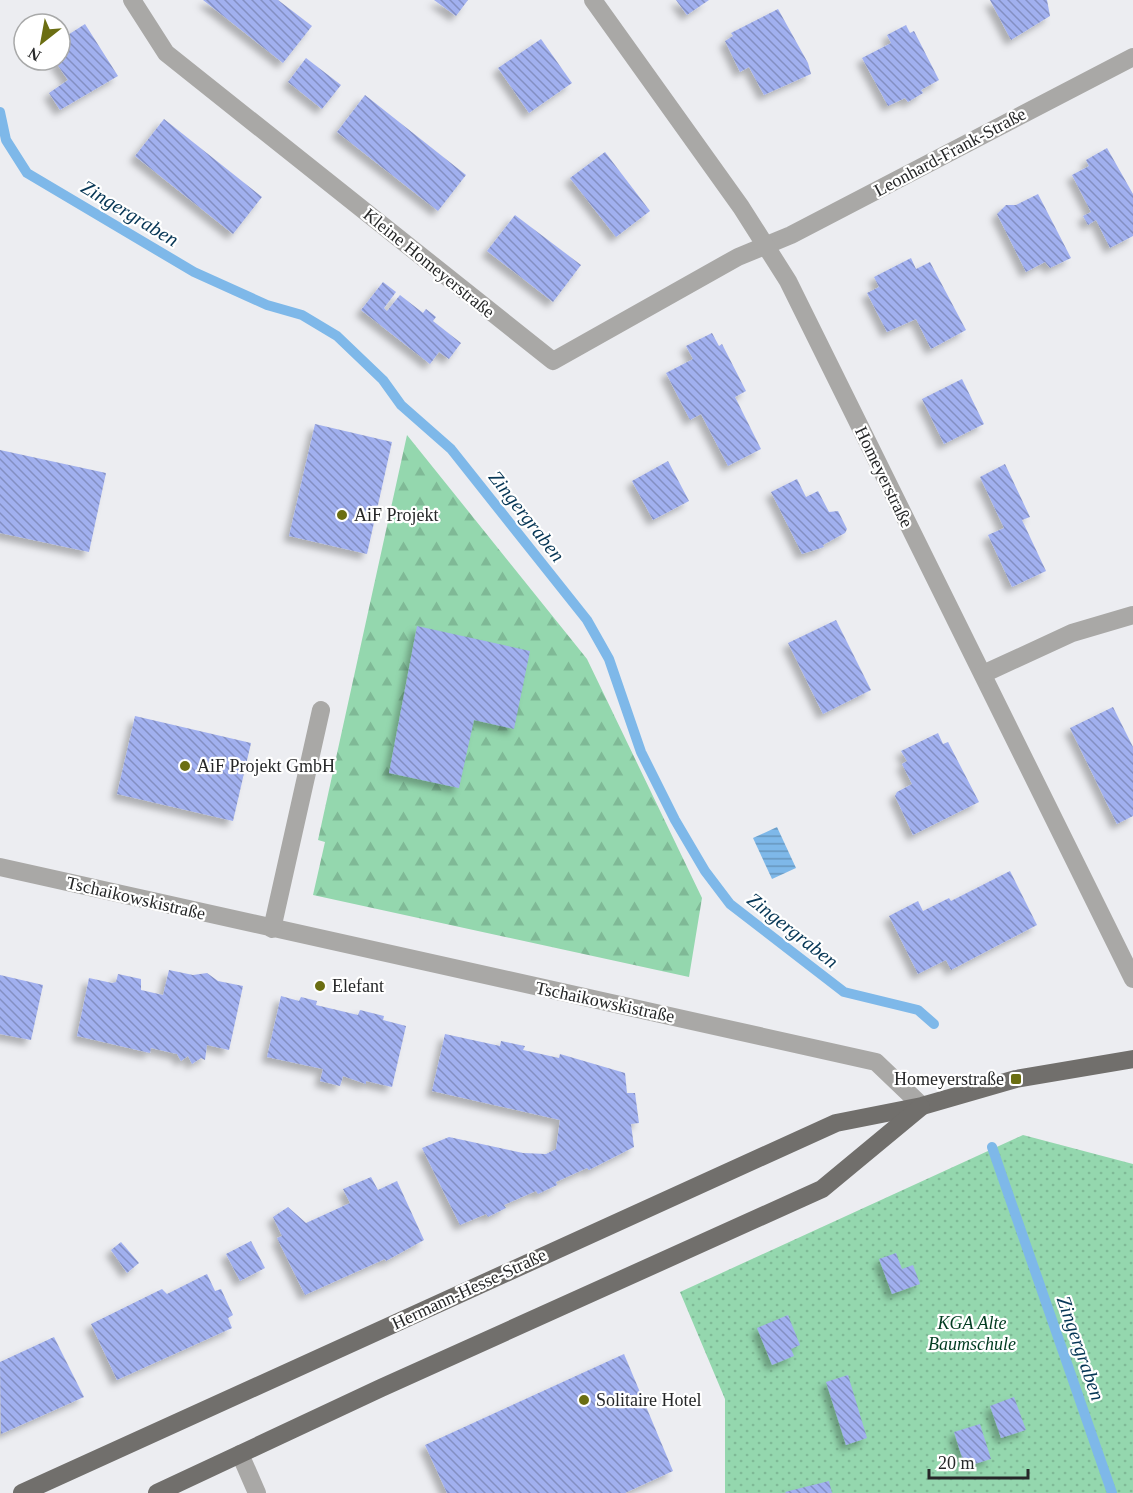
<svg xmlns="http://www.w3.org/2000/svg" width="1133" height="1493" font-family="Georgia,serif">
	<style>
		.forest { fill: url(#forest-firs) }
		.garden { fill: url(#garden-dots) }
		.water { fill: url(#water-rules) }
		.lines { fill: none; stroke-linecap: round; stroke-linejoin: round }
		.stream { stroke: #7eb8e9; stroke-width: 10 }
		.building { fill: url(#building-back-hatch); filter: url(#shadow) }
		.minor { stroke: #a9a8a6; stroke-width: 18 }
		.major { stroke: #716f6c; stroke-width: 18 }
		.poi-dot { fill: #6b6e12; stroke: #fff; stroke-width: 2 }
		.labels { text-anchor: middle; stroke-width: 4.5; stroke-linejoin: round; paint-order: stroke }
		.street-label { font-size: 18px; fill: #262728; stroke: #fff }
		.poi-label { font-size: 18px; fill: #262728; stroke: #fff; text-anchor: start }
		.park-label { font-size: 18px; font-style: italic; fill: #013b20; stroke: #fff }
		.water-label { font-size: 20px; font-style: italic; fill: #063655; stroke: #fff }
	</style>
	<defs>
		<pattern id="forest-firs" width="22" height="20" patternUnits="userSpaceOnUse" patternTransform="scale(1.5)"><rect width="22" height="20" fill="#94d7ae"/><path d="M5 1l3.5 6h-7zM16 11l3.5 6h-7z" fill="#7fb996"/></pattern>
		<pattern id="garden-dots" width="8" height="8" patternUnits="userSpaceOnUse" patternTransform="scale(1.5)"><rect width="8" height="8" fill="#94d7ae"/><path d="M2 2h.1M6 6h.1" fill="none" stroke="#7fb996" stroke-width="1.8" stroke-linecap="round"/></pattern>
		<pattern id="water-rules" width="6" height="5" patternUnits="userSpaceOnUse" patternTransform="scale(1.5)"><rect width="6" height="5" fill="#7eb8e9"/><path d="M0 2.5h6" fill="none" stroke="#6796bd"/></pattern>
		<pattern id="building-back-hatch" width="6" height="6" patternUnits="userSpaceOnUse" patternTransform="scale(1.5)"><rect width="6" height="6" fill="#a1b0ef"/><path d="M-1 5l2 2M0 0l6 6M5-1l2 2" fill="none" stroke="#838fc2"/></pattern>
		<filter id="shadow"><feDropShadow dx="-5.5" dy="5.5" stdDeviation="3" flood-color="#0004"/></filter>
	</defs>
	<rect width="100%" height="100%" fill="#ecedf1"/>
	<!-- forest -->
	<path class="forest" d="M 407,435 L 587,659 L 702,898 L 689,977 L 313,895 L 325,842 L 318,840 Z"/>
	<!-- garden -->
	<path class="garden" d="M 1023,1135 L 1133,1164 L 1133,1493 L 725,1493 L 725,1399 L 680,1292 Z"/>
	<!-- water -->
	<path class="water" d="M 777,827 L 796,868 L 772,879 L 753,838 Z"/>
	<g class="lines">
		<!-- stream -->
		<g class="stream">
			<path d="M 0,112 L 6,140 L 27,173 L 194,272 L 267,305 L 302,315 L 337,336 L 383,380 L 401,405 L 451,449 L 587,620 L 609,659 L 641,752 L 675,820 L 705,871 L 730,904 L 844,992 L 918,1010 L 934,1024"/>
			<path d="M 992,1147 L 1112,1493"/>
		</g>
	</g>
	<!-- building -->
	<g class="building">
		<path d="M 203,0 L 278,0 L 312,26 L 283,63 Z"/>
		<path d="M 434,0 L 468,0 L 456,16 Z"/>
		<path d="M 676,0 L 709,0 L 687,15 Z"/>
		<path d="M 990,0 L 1047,0 L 1050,16 L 1011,40 Z"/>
		<path d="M 778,9 L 808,63 L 811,74 L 764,95 L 749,67 L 740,72 L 725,41 L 733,36 L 731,33 Z"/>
		<path d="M 85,24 L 118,76 L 60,110 L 49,93 L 68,80 L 54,60 L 60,60 L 60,40 Z"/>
		<path d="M 906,25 L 910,33 L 914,31 L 939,80 L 921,90 L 923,93 L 908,102 L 905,98 L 888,106 L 862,58 L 891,43 L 887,35 Z"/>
		<path d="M 541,39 L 572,83 L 529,113 L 498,68 Z"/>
		<path d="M 306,58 L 341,85 L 322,109 L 288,82 Z"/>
		<path d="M 365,95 L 466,175 L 438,211 L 337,132 Z"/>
		<path d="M 164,119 L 262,197 L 233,234 L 135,156 Z"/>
		<path d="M 1107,148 L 1133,194 L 1133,236 L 1110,248 L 1096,220 L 1088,225 L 1083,216 L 1091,212 L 1072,175 L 1089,166 L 1086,160 Z"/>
		<path d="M 605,152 L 650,211 L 616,237 L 570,178 Z"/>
		<path d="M 1038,194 L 1071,258 L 1050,268 L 1045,262 L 1026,272 L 997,214 L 1006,205 L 1016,205 Z"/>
		<path d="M 515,215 L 581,265 L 553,302 L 487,251 Z"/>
		<path d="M 911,258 L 916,269 L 930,262 L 966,330 L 931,349 L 916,319 L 887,332 L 867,293 L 879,287 L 874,277 Z"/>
		<path d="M 383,282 L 396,292 L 384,308 L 387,311 L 400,295 L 423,313 L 426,309 L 436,317 L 433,321 L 461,343 L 449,359 L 439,352 L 430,364 L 361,310 Z"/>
		<path d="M 712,333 L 719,346 L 722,344 L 746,391 L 735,397 L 761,449 L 728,466 L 701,414 L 690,420 L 666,373 L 693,359 L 686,346 Z"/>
		<path d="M 962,379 L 984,424 L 944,444 L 922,399 Z"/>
		<path d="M 315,424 L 392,442 L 367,554 L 289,536 Z"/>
		<path d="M 0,450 L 106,473 L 89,552 L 0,533 Z"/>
		<path d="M 668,461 L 689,501 L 653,520 L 632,481 Z"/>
		<path d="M 1005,464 L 1030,517 L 1022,520 L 1046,571 L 1012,587 L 988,535 L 1004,528 L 980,477 Z"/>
		<path d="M 797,479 L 806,497 L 818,491 L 829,512 L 838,511 L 847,529 L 845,533 L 823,545 L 824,547 L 802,554 L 771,492 Z"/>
		<path d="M 836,620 L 871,690 L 823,714 L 788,643 Z"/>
		<path d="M 417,626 L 530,651 L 514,729 L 474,720 L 459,788 L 389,773 Z"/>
		<path d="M 1113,707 L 1133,747 L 1133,816 L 1117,824 L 1070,728 Z"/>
		<path d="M 135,716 L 251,743 L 233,821 L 117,794 Z"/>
		<path d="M 938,733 L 943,744 L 948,742 L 979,802 L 913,835 L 895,796 L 897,792 L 912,784 L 902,764 L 907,761 L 901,751 Z"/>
		<path d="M 1010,871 L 1037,925 L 951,970 L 946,960 L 918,974 L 889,916 L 918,901 L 923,911 L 949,898 L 951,901 Z"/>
		<path d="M 169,970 L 193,975 L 207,973 L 218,981 L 243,986 L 229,1050 L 207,1045 L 205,1060 L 201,1058 L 192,1064 L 188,1056 L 181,1061 L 177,1054 L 151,1048 L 150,1053 L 77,1036 L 89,978 L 112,983 L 116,982 L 118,974 L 141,979 L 141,990 L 163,995 Z"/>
		<path d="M 0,975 L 43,985 L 31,1040 L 0,1034 Z"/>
		<path d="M 281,996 L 299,1001 L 301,997 L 317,1001 L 316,1005 L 358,1015 L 360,1010 L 384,1016 L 383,1020 L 406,1026 L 392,1087 L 366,1081 L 366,1084 L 343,1076 L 340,1086 L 320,1081 L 323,1069 L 267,1057 Z"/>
		<path d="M 445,1034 L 500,1046 L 501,1041 L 525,1046 L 523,1050 L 559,1058 L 560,1054 L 625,1073 L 627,1093 L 635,1093 L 639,1123 L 631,1124 L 634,1147 L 589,1170 L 587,1168 L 556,1182 L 557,1185 L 538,1194 L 536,1191 L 504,1205 L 506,1208 L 488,1217 L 486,1214 L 460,1225 L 422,1148 L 449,1137 L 523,1153 L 546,1154 L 556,1149 L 560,1120 L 432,1091 Z"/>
		<path d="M 371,1177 L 378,1190 L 397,1181 L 424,1240 L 386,1261 L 385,1259 L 305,1295 L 277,1238 L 282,1236 L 273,1217 L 288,1207 L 306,1223 L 350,1203 L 343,1189 Z"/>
		<path d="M 251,1241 L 265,1268 L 240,1281 L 226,1254 Z"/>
		<path d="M 121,1242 L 139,1263 L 127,1273 L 111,1250 Z"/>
		<path d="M 896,1253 L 902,1269 L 913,1265 L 920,1284 L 892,1294 L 879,1259 Z"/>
		<path d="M 207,1274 L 215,1291 L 221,1289 L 233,1315 L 228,1318 L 232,1328 L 117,1380 L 91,1324 L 162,1289 L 167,1294 Z"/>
		<path d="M 788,1315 L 800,1345 L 791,1349 L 794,1356 L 772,1365 L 757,1328 Z"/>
		<path d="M 54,1337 L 84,1397 L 1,1434 L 0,1362 Z"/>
		<path d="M 624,1354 L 673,1471 L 625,1493 L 447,1493 L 425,1445 Z"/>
		<path d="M 848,1375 L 867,1438 L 846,1445 L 826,1382 Z"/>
		<path d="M 1014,1397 L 1026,1430 L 1001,1438 L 990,1406 Z"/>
		<path d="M 980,1424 L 991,1459 L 965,1467 L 954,1432 Z"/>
		<path d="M 829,1481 L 832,1493 L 786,1493 L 785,1492 Z"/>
	</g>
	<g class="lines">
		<!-- minor -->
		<g class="minor">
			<path d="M 132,0 L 166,53 L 553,361 L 738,257 L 791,235 L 1133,57"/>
			<path d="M 593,0 L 741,207 L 788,281 L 1133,979"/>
			<path d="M 983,674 L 1072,633 L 1133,615"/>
			<path d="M 0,867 L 876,1062 L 922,1106"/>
			<path d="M 272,929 L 321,710"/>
			<path d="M 240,1454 L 257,1493"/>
		</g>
		<!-- major -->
		<g class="major">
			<path d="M 22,1493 L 836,1123 L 922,1106 L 1016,1079 L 1133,1059"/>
			<path d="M 157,1493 L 381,1388 L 822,1189 L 921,1107"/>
		</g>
	</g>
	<!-- markers -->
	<g class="poi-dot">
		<circle cx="342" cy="515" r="6"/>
		<circle cx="185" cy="766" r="6"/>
		<circle cx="320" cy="986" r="6"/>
		<rect x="1010" y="1073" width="12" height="12" rx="3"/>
		<circle cx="584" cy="1400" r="6"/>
	</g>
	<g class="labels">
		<!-- street labels -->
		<g class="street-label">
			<text transform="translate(950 152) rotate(-28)" y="6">Leonhard-Frank-Straße</text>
			<text transform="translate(429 263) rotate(39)" y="6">Kleine Homeyerstraße</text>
			<text transform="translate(884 477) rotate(64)" y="6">Homeyerstraße</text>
			<text transform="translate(136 898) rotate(13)" y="6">Tschaikowskistraße</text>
			<text transform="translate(605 1002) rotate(12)" y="6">Tschaikowskistraße</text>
			<text transform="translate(469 1289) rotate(-25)" y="6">Hermann-Hesse-Straße</text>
		</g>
		<!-- poi labels -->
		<g class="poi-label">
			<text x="354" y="521">AiF Projekt</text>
			<text x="197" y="772">AiF Projekt GmbH</text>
			<text x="332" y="992">Elefant</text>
			<text x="1004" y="1085" text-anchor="end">Homeyerstraße</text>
			<text x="596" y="1406">Solitaire Hotel</text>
		</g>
		<!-- park labels -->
		<g class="park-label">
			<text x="972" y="1329">KGA Alte<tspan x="972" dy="21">Baumschule</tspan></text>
		</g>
		<!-- water labels -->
		<g class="water-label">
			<text transform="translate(130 213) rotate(31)" y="7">Zingergraben</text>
			<text transform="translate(527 516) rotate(52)" y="7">Zingergraben</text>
			<text transform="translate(793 930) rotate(38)" y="7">Zingergraben</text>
			<text transform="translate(1081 1348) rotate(71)" y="7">Zingergraben</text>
		</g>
	</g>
	<!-- north arrow -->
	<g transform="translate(42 42) rotate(211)"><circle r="28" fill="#ffffff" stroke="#a8a9a9" stroke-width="1.5"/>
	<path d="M0-4.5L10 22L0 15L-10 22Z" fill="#6b6e12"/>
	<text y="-9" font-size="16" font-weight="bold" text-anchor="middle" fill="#262728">N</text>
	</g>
	<!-- scale -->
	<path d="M929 1469v9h99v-9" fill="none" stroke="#262728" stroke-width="3"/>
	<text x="938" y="1469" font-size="18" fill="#262728" stroke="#ffffff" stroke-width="4.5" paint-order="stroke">20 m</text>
</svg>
